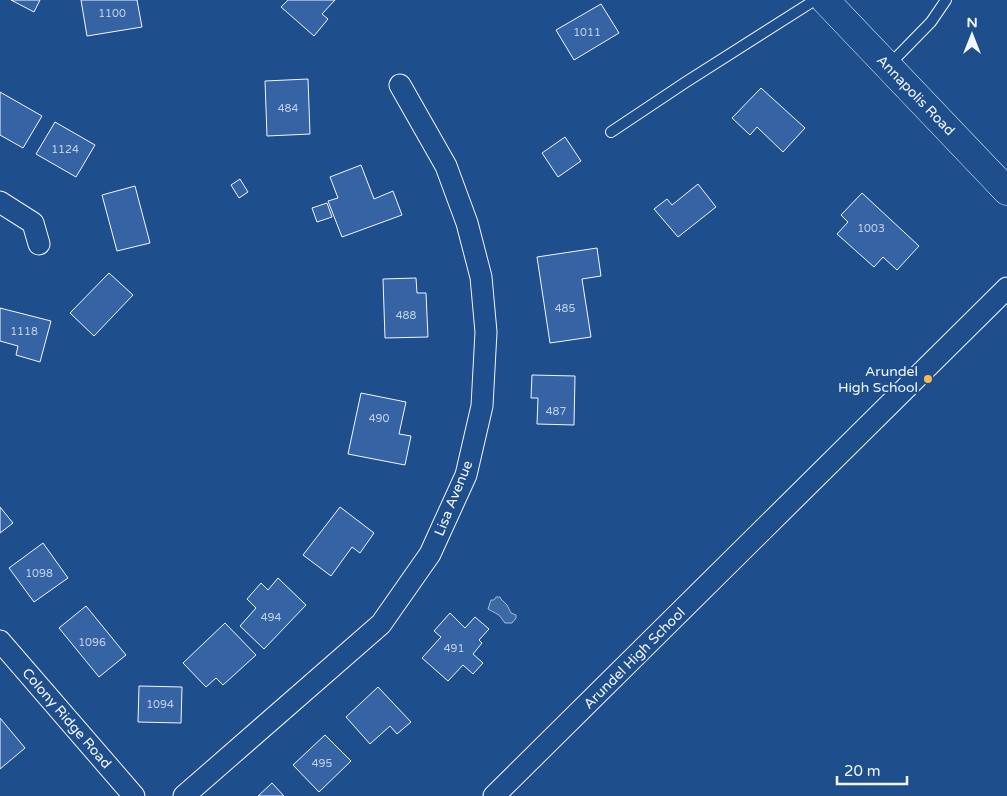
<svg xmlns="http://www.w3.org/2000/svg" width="1007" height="796" font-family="'Varela Round',sans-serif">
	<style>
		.water { fill: #3b69a3; stroke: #a8bbd7 }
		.building { fill: #3563a3; stroke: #f2f6ff }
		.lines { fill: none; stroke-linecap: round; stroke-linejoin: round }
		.lane-casing { stroke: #f2f6ff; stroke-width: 12 }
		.street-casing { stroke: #f2f6ff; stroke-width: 23 }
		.secondary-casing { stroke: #f2f6ff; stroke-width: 29 }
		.lane { stroke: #1f4e8c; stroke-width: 10 }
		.street { stroke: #1f4e8c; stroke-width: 21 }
		.secondary { stroke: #1f4e8c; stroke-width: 28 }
		.poi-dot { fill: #ffb74d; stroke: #1f4e8c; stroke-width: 2 }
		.labels { text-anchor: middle; stroke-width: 4; stroke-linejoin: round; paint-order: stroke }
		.number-label { font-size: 11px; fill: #c3d1e8 }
		.street-label { font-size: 14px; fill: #f2f6ff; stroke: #1f4e8c }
		.poi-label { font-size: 14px; fill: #f2f6ff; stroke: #1f4e8c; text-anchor: end }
	</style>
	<rect width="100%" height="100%" fill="#1f4e8c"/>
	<!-- water -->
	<path class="water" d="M 496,597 L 500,597 L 501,599 L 507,605 L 511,613 L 516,615 L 516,618 L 512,623 L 505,623 L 499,615 L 488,609 L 491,600 L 494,600 Z"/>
	<!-- building -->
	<g class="building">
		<path d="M 11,0 L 40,0 L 34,12 Z"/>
		<path d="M 81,0 L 137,0 L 142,27 L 87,36 Z"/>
		<path d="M 288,0 L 335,0 L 322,14 L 328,19 L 314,36 L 281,7 Z"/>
		<path d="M 601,4 L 619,33 L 574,60 L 556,30 Z"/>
		<path d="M 308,79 L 310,134 L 267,136 L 265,81 Z"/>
		<path d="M 761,88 L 805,128 L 783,152 L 757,127 L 750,135 L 732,118 Z"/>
		<path d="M 0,92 L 42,116 L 23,148 L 0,135 Z"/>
		<path d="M 55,122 L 95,145 L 76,177 L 36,154 Z"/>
		<path d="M 565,137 L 581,161 L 558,177 L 542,153 Z"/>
		<path d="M 361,165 L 374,199 L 393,191 L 402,215 L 342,237 L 328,201 L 338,198 L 330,177 Z"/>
		<path d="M 240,179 L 248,192 L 239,198 L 231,185 Z"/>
		<path d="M 698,184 L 716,207 L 678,237 L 654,209 L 667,199 L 672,205 Z"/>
		<path d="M 135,186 L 150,243 L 117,251 L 102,195 Z"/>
		<path d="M 862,193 L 919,246 L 897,270 L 883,257 L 874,267 L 837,234 L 848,222 L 841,215 Z"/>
		<path d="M 327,203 L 332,217 L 317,222 L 312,208 Z"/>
		<path d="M 597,248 L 601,276 L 582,279 L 591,337 L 550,343 L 537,257 Z"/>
		<path d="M 109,273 L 133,295 L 94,336 L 70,313 Z"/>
		<path d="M 416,278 L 417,293 L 426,293 L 428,337 L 385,338 L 383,279 Z"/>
		<path d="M 0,308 L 51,321 L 40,362 L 16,355 L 18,346 L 0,341 Z"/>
		<path d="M 532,375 L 575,376 L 574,425 L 537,424 L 538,398 L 531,398 Z"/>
		<path d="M 361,393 L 406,402 L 399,434 L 411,436 L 405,465 L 348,454 Z"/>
		<path d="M 0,507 L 13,523 L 0,533 Z"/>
		<path d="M 340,507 L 374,533 L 360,553 L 352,547 L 331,576 L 303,555 Z"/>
		<path d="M 43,543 L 68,578 L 34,602 L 9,568 Z"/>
		<path d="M 278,578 L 306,605 L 264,649 L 240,626 L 256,608 L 247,599 L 261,583 L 268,590 Z"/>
		<path d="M 86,606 L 126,655 L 99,677 L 59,628 Z"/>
		<path d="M 450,613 L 465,628 L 475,617 L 489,629 L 479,640 L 482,643 L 473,654 L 483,663 L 473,674 L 463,665 L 448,681 L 422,658 L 441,637 L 434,631 Z"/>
		<path d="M 225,623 L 256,655 L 223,685 L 216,678 L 206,687 L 183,663 Z"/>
		<path d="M 139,686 L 182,687 L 181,723 L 138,722 Z"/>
		<path d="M 378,687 L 411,722 L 397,734 L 390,726 L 370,744 L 346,717 Z"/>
		<path d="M 0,718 L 25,748 L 0,769 Z"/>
		<path d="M 325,735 L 351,761 L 319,792 L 293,765 Z"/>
		<path d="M 272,783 L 284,796 L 258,796 Z"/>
	</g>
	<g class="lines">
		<!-- lane casing -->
		<g class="lane-casing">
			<g id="lane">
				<path d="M 889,65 L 931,22 L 946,0"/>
				<path d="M 611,132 L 686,82 L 815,0"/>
			</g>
		</g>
		<!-- street casing -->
		<g class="street-casing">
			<g id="street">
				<path d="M 0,202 L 33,223 L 39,244"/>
				<path d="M 0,641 L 134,796"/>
				<path d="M 184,796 L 381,624 L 430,554 L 466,475 L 482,406 L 486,332 L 481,277 L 467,223 L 446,166 L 400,85"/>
				<path d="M 494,796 L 1007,288"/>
			</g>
		</g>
		<!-- secondary casing -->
		<g class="secondary-casing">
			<path id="secondary" d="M 825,0 L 1007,191"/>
		</g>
		<!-- lane -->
		<use href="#lane" class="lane"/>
		<!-- street -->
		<use href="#street" class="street"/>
		<!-- secondary -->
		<use href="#secondary" class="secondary"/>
	</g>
	<!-- markers -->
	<circle class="poi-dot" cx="928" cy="379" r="5"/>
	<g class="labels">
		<!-- number labels -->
		<g class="number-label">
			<text x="112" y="17">1100</text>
			<text x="587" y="36">1011</text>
			<text x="288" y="112">484</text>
			<text x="65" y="153">1124</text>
			<text x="871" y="232">1003</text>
			<text x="565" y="312">485</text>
			<text x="406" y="319">488</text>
			<text x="24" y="335">1118</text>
			<text x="556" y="415">487</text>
			<text x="379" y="422">490</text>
			<text x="39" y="577">1098</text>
			<text x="271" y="621">494</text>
			<text x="92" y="646">1096</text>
			<text x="454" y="652">491</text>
			<text x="160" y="708">1094</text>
			<text x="322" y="767">495</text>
		</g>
		<!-- street labels -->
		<g class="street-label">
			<text transform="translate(916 95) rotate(46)" y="5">Annapolis Road</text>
			<text transform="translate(453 498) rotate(-68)" y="5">Lisa Avenue</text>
			<text transform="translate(634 658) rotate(-45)" y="5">Arundel High School</text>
			<text transform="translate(67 718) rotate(49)" y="5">Colony Ridge Road</text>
		</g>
		<!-- poi labels -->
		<g class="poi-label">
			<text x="918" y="376">Arundel<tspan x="918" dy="16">High School</tspan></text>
		</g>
	</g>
	<!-- north arrow -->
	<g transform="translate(972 35)" stroke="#1f4e8c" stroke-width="4" paint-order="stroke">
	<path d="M0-4L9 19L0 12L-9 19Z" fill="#f2f6ff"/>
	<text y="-8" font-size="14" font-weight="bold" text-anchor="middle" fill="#f2f6ff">N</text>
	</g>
	<!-- scale -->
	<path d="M837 776v8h70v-8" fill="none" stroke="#f2f6ff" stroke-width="2.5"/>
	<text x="844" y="776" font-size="15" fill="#f2f6ff" stroke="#1f4e8c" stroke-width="4" paint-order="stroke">20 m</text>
</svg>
